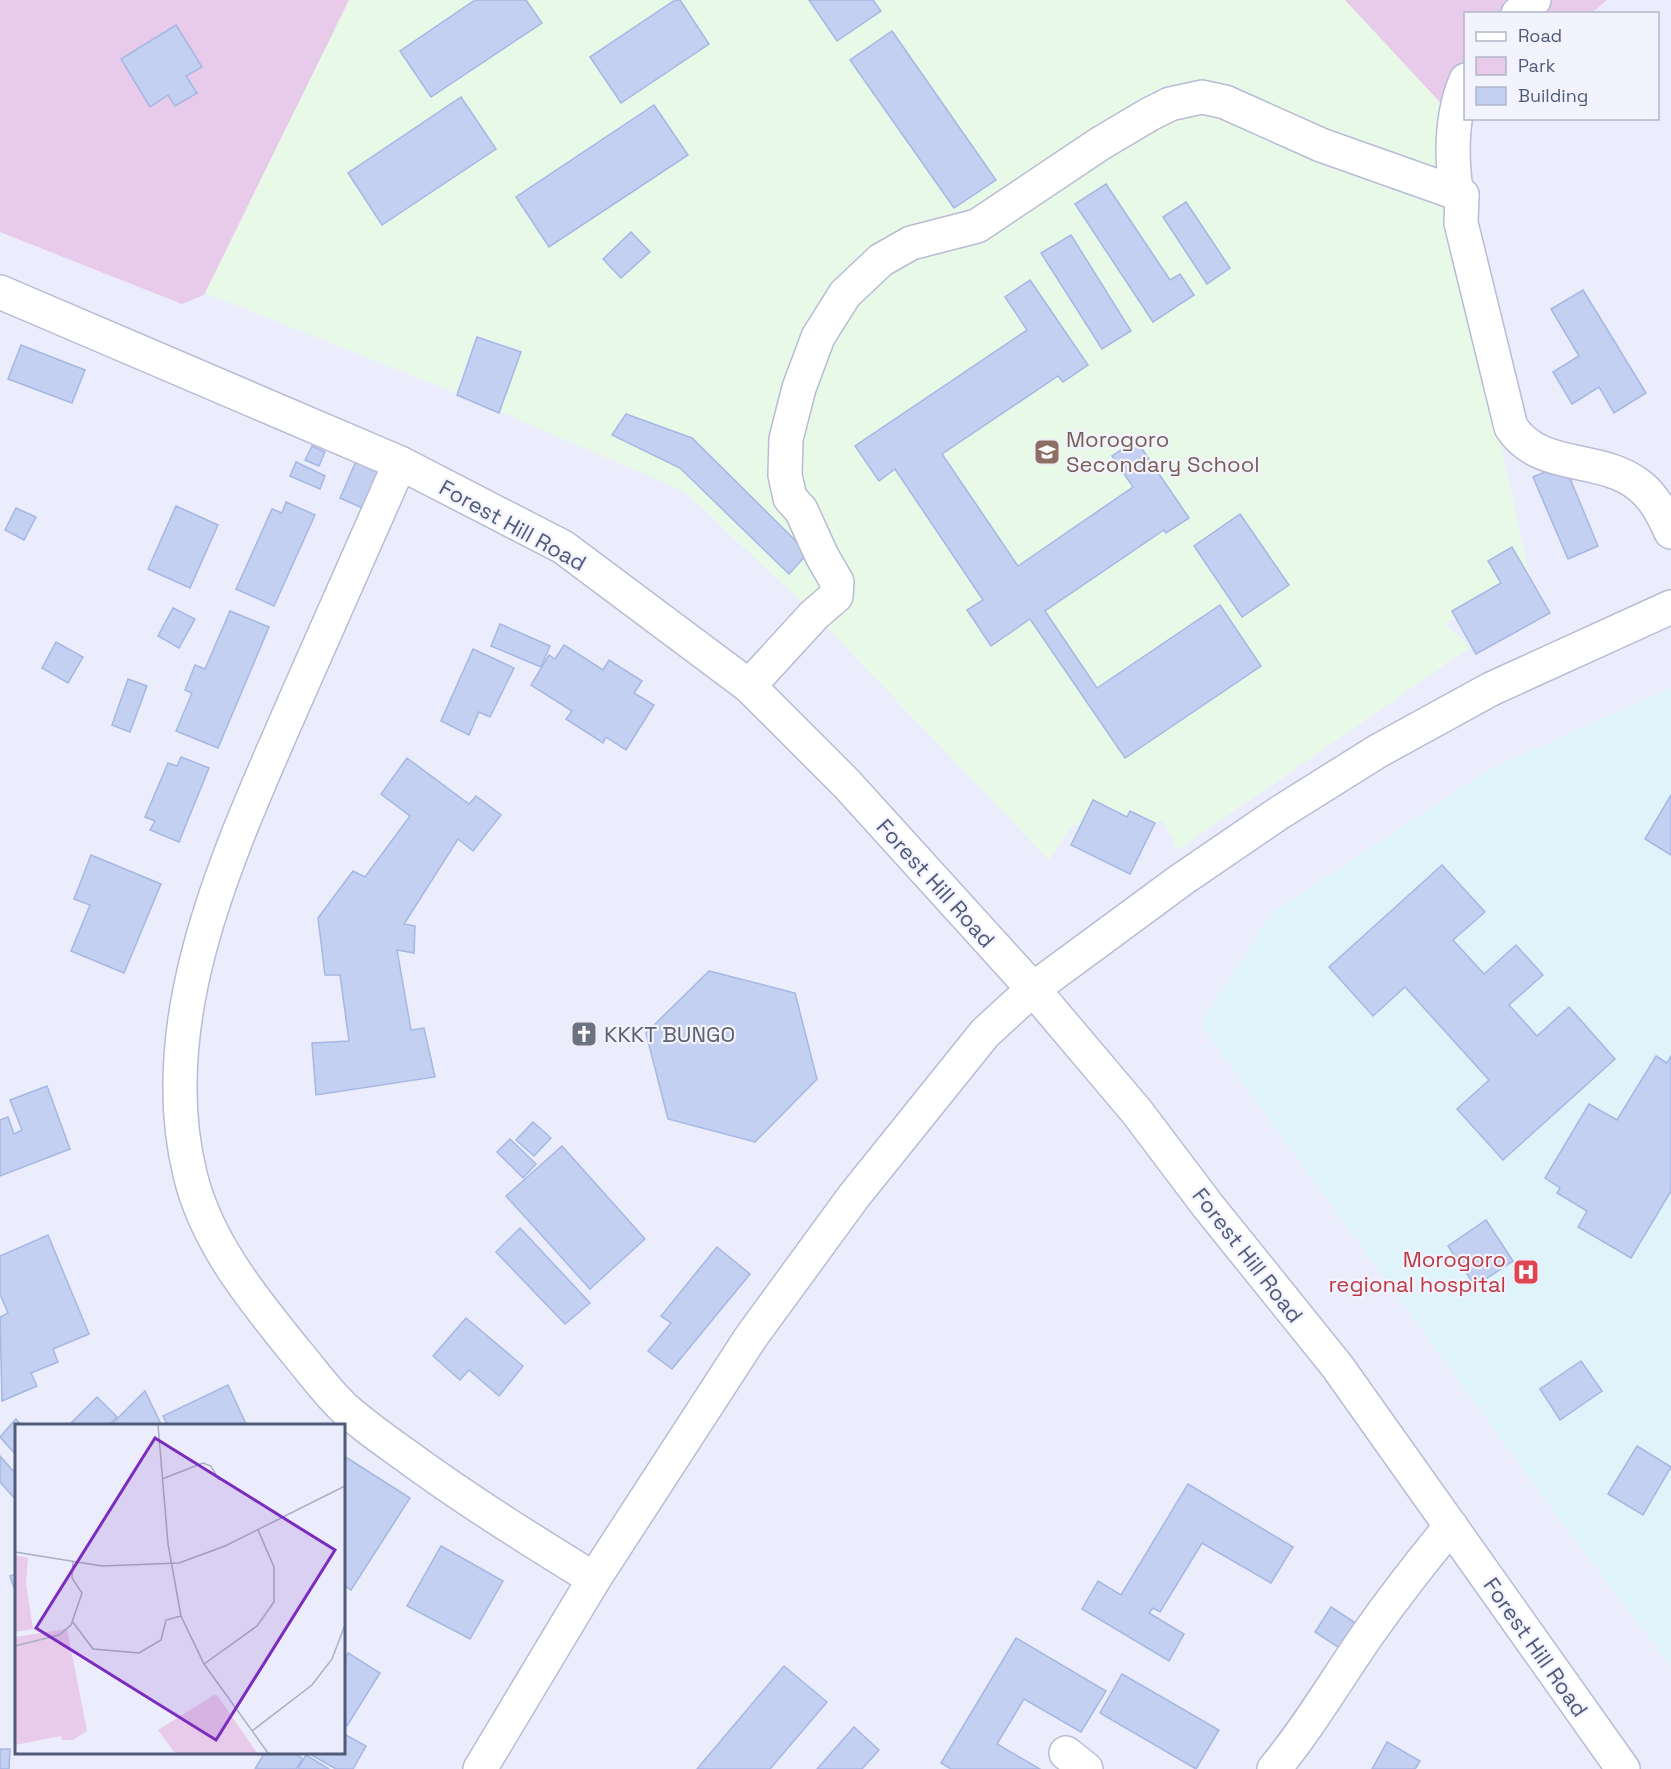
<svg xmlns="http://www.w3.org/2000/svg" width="1671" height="1769" font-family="'Space Grotesk',sans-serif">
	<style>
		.education { fill: #e9f9e8 }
		.medical { fill: #dff4fa }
		.green { fill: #e8caea }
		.building { fill: #c4d0f1; stroke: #a5b7e3; stroke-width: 1.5 }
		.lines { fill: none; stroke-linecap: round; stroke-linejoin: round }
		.minor-casing { stroke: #b7bcd4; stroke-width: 36 }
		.minor { stroke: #fff; stroke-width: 33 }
		.labels { text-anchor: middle; stroke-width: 4.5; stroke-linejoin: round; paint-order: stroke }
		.education-label { font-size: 22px; fill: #785e54; stroke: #f3f3fe; text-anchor: start }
		.street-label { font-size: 22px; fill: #4f5b78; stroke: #f3f3fe }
		.worship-label { font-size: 22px; fill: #5b616d; stroke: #f3f3fe; text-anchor: start }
		.health-label { font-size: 22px; fill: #be3a42; stroke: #f3f3fe; text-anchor: end }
		.inset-road { fill: none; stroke: #a8afc3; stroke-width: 1.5 }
		.view { fill: #7b2cbf; fill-opacity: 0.15; stroke: #7b2cbf; stroke-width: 3 }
		.inset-edge { fill: none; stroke: #4f5b78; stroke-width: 3 }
	</style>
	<rect width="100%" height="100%" fill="#ecedfc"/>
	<!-- education -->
	<path class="education" d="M 347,0 L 1346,0 L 1461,124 L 1463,267 L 1529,575 L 1445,624 L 1471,647 L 1178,850 L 1163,821 L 1115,829 L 1072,825 L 1049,860 L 813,613 L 685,492 L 499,411 L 521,350 L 476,335 L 456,393 L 203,292 Z"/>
	<!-- medical -->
	<path class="medical" d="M 1671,688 L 1671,1667 L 1560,1520 L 1200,1024 L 1272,913 L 1488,770 Z"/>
	<!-- green -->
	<g class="green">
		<path d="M 0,0 L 349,0 L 204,295 L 182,304 L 0,232 Z"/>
		<path d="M 1345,0 L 1607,0 L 1592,13 L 1466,14 L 1466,118 L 1462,126 Z"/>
	</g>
	<!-- building -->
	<g class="building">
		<path d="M 475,0 L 526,0 L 542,23 L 431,97 L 400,51 Z"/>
		<path d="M 675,0 L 680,0 L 709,44 L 621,103 L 590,57 Z"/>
		<path d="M 809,0 L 873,0 L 881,11 L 837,41 Z"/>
		<path d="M 176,25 L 202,67 L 186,76 L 197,93 L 175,106 L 168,95 L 150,107 L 121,59 Z"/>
		<path d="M 892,31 L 996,180 L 954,208 L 850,60 Z"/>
		<path d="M 461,97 L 496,149 L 382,225 L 348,173 Z"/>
		<path d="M 654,105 L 688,155 L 549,247 L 516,197 Z"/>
		<path d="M 1106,184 L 1170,280 L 1180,274 L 1194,295 L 1153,322 L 1075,204 Z"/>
		<path d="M 1186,202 L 1230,268 L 1207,284 L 1163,217 Z"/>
		<path d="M 631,232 L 650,252 L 621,278 L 603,259 Z"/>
		<path d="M 1071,235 L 1131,331 L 1102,349 L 1041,253 Z"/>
		<path d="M 1030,280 L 1088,365 L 1063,382 L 1058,376 L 942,454 L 1018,566 L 1133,487 L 1112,456 L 1136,440 L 1189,518 L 1166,533 L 1164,530 L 1045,611 L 1097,688 L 1220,605 L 1261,666 L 1125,758 L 1030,619 L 991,646 L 967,610 L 983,600 L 895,469 L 879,481 L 855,446 L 1027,330 L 1005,297 Z"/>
		<path d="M 1583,290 L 1646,393 L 1614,413 L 1599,387 L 1572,404 L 1553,372 L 1579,356 L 1551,309 Z"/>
		<path d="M 477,337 L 521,352 L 499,413 L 457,395 Z"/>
		<path d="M 21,345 L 85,370 L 72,403 L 8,379 Z"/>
		<path d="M 626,414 L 692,438 L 808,553 L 789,574 L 680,468 L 612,435 Z"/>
		<path d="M 312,446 L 325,452 L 319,466 L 305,460 Z"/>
		<path d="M 357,459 L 387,472 L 369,511 L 340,498 Z"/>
		<path d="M 296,462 L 325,476 L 320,489 L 290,476 Z"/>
		<path d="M 1564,464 L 1598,546 L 1568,559 L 1533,477 Z"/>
		<path d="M 286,502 L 315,515 L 274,606 L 236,589 L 272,509 L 282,513 Z"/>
		<path d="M 176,506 L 218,525 L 190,588 L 148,569 Z"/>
		<path d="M 16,508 L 36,517 L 24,540 L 5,530 Z"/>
		<path d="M 1240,514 L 1289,585 L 1242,617 L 1194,546 Z"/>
		<path d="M 1512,547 L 1550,613 L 1476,654 L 1452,611 L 1501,583 L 1488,561 Z"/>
		<path d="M 173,608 L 195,619 L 179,648 L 158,636 Z"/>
		<path d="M 230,611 L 269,627 L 218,748 L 176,731 L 192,693 L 185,690 L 195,665 L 205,669 Z"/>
		<path d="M 500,624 L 550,646 L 541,667 L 491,646 Z"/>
		<path d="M 56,642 L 83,657 L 68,683 L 42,668 Z"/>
		<path d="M 564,645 L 603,670 L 609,660 L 642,681 L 634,693 L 654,705 L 626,750 L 606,737 L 603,743 L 566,719 L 572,711 L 531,685 L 549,655 L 555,659 Z"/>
		<path d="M 473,649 L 514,668 L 490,717 L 479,712 L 469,735 L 441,721 Z"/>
		<path d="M 128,679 L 147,686 L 130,732 L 112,725 Z"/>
		<path d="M 181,757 L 209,768 L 179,842 L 150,830 L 155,821 L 145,817 L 168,763 L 177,766 Z"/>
		<path d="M 407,758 L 469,804 L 476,796 L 501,815 L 473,851 L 458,839 L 404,924 L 415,926 L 414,953 L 397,950 L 411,1030 L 424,1028 L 435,1077 L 316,1095 L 312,1043 L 349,1041 L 340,975 L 325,975 L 318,918 L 353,871 L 365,877 L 410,816 L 381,794 Z"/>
		<path d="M 1671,795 L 1671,855 L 1645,839 Z"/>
		<path d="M 1093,800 L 1127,817 L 1130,811 L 1155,823 L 1130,874 L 1071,845 Z"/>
		<path d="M 91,855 L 161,884 L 124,973 L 71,951 L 90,905 L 74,899 Z"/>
		<path d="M 1442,865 L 1485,912 L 1453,940 L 1484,974 L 1516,945 L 1543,975 L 1509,1005 L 1537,1036 L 1569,1007 L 1615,1059 L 1503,1160 L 1457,1109 L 1489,1080 L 1405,987 L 1373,1016 L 1329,967 Z"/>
		<path d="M 709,971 L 795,993 L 817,1079 L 755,1142 L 668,1119 L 646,1033 Z"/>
		<path d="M 1656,1056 L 1667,1063 L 1671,1056 L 1671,1191 L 1631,1258 L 1578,1227 L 1587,1211 L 1557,1193 L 1560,1188 L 1545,1178 L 1589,1104 L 1617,1120 Z"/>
		<path d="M 47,1086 L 70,1149 L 0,1176 L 0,1120 L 8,1117 L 14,1134 L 22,1130 L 10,1100 Z"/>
		<path d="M 533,1122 L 551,1138 L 534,1156 L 516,1140 Z"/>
		<path d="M 510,1139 L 536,1164 L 523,1178 L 497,1152 Z"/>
		<path d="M 562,1146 L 645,1239 L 590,1289 L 506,1196 Z"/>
		<path d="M 1486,1220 L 1513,1261 L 1475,1286 L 1448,1246 Z"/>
		<path d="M 520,1228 L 590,1303 L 565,1324 L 496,1252 Z"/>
		<path d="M 48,1235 L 89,1334 L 53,1349 L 58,1362 L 31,1373 L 37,1386 L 2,1401 L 0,1317 L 8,1313 L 0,1294 L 0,1256 Z"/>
		<path d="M 717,1247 L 750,1274 L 672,1369 L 648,1351 L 671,1323 L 661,1316 Z"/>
		<path d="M 466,1318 L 523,1366 L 499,1396 L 469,1370 L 460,1380 L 433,1356 Z"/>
		<path d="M 1581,1361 L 1602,1391 L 1560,1420 L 1540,1389 Z"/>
		<path d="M 228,1385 L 247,1426 L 168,1426 L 163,1416 Z"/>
		<path d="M 145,1391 L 162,1426 L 110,1426 Z"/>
		<path d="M 97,1397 L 117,1417 L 108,1426 L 68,1426 Z"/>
		<path d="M 16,1419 L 22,1426 L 16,1426 L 16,1455 L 0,1437 Z"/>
		<path d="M 1637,1446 L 1671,1467 L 1643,1515 L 1608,1494 Z"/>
		<path d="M 0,1456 L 16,1474 L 16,1500 L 0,1482 Z"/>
		<path d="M 344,1456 L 410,1498 L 351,1590 L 344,1586 Z"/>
		<path d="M 1188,1484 L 1293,1547 L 1271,1583 L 1202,1543 L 1160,1612 L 1153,1608 L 1149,1613 L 1184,1634 L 1169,1661 L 1082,1609 L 1098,1581 L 1121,1595 Z"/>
		<path d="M 441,1546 L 503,1581 L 470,1639 L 407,1606 Z"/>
		<path d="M 16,1574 L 16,1590 L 15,1591 L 10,1576 Z"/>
		<path d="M 1331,1607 L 1360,1626 L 1344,1651 L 1315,1632 Z"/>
		<path d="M 1016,1638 L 1106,1691 L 1081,1732 L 1024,1699 L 997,1744 L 1040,1769 L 951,1769 L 941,1763 Z"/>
		<path d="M 348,1653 L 380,1673 L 347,1726 L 344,1724 L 344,1661 Z"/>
		<path d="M 784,1666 L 827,1702 L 770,1769 L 697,1769 Z"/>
		<path d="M 1122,1674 L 1219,1730 L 1196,1769 L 1100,1713 Z"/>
		<path d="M 854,1727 L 879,1750 L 862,1769 L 817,1769 Z"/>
		<path d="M 344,1734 L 366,1746 L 353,1769 L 336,1769 L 306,1752 L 344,1752 Z"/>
		<path d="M 1387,1742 L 1420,1761 L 1415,1769 L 1372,1769 Z"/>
		<path d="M 0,1749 L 10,1749 L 9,1769 L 0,1769 Z"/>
		<path d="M 265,1752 L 293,1752 L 303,1759 L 296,1769 L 255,1769 Z"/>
		<path d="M 306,1755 L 329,1769 L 298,1769 Z"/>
	</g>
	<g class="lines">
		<!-- minor casing -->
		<g class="minor-casing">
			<g id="minor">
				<path d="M 1518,14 L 1534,0"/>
				<path d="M 1466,80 C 1451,115 1451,154 1456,190 L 1462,195 L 1461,223 L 1511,427 C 1540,472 1601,454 1640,486 C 1655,498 1663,515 1671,532"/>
				<path d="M 0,292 L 400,463 L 563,547 L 749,686 L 846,783 L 1033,989 L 1137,1112 L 1208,1206 L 1337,1366 L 1623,1769"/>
				<path d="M 400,463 C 365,543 330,623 294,703 C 232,846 151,1015 190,1174 C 206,1242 253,1299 296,1352 C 312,1371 326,1391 344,1408 C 364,1426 387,1442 408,1457 C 468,1501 531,1540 594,1579"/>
				<path d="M 749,686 L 814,615 L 836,596 L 837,582 L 822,556 L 801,510 L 790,498 L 785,475 L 786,439 L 799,388 L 818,337 L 845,294 L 881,260 L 911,243 L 977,226 L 1101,143 L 1150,114 L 1170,104 L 1202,97 L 1225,102 L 1321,145 L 1462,195"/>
				<path d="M 1066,1753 L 1086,1769"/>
				<path d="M 480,1769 L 594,1579 L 751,1337 L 854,1196 L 985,1033 L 1033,989 L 1181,880 L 1279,813 L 1378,751 L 1491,689 L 1671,607"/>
				<path d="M 1274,1769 C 1309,1727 1336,1680 1368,1634 C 1394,1597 1422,1561 1451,1526"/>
			</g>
		</g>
		<!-- minor -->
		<use href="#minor" class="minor"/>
	</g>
	<!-- icons -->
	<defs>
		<g id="school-square" transform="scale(1.35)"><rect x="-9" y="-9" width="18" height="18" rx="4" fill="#8d6e63" stroke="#f3f3fe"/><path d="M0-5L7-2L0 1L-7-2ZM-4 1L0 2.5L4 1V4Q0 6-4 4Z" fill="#fff"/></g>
		<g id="church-square" transform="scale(1.35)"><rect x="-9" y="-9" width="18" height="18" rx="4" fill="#6b7280" stroke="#f3f3fe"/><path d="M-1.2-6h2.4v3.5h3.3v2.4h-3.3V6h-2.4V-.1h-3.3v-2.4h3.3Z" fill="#fff"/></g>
		<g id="hospital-square" transform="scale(1.35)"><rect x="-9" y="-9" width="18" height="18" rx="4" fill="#e0444e" stroke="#f3f3fe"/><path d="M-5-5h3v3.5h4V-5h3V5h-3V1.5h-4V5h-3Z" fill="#fff"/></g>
	</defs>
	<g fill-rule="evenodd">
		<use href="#school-square" x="1047" y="452"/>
		<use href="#church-square" x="584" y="1034"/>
		<use href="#hospital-square" x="1526" y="1272"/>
	</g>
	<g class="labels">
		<!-- education labels -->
		<g class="education-label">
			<text x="1066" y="447">Morogoro<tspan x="1066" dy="25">Secondary School</tspan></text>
		</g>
		<!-- street labels -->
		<g class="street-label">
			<text transform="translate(513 525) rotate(29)" y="8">Forest Hill Road</text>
			<text transform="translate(936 883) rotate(48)" y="8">Forest Hill Road</text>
			<text transform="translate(1248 1255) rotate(52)" y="8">Forest Hill Road</text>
			<text transform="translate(1536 1647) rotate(55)" y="8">Forest Hill Road</text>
		</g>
		<!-- worship labels -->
		<g class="worship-label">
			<text x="604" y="1042">KKKT BUNGO</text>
		</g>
		<!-- health labels -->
		<g class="health-label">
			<text x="1506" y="1267">Morogoro<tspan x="1506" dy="25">regional hospital</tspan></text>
		</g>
	</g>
	<!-- overview -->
	<g transform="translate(15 1424)">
		<rect width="330" height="330" fill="#ecedfc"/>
		<path d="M 0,131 L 13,134 L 11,160 L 18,205 L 0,208 ZM 52,205 L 72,307 L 58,316 L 47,316 L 46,312 L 0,321 L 0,213 ZM 199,271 L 202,271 L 242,329 L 160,329 L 143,306 Z" fill="#e8caea"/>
		<path class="inset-road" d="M 143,1 L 153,120 L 166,192 L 189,240 L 253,329M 147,55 L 188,39 L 196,42 L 204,56M 0,128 L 87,142 L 164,139 L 210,122 L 330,62M 57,197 L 78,225 L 124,229 L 146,216 L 151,196 L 166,192M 0,222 L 44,211 L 56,201 L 67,169 L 57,154 L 58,138M 189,240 L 242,202 L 259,178 L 259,143 L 243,106M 237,307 L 297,261 L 317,235 L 330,201"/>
		<path class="view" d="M 140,14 L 320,126 L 201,316 L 21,204 Z"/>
		<rect width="330" height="330" class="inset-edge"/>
	</g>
	<!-- legend -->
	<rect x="1464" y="12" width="195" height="108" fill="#f3f3fe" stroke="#b1b6c8" stroke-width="1.5"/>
	<rect x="1476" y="32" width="30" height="9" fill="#ffffff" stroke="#b1b6c8" stroke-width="1.5"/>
	<text x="1518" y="42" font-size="18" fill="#4f5b78">Road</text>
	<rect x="1476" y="57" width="30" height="18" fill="#e8caea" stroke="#b1b6c8" stroke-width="1.5"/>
	<text x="1518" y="72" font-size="18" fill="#4f5b78">Park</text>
	<rect x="1476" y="87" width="30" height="18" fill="#c4d0f1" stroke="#b1b6c8" stroke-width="1.5"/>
	<text x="1518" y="102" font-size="18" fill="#4f5b78">Building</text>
</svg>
